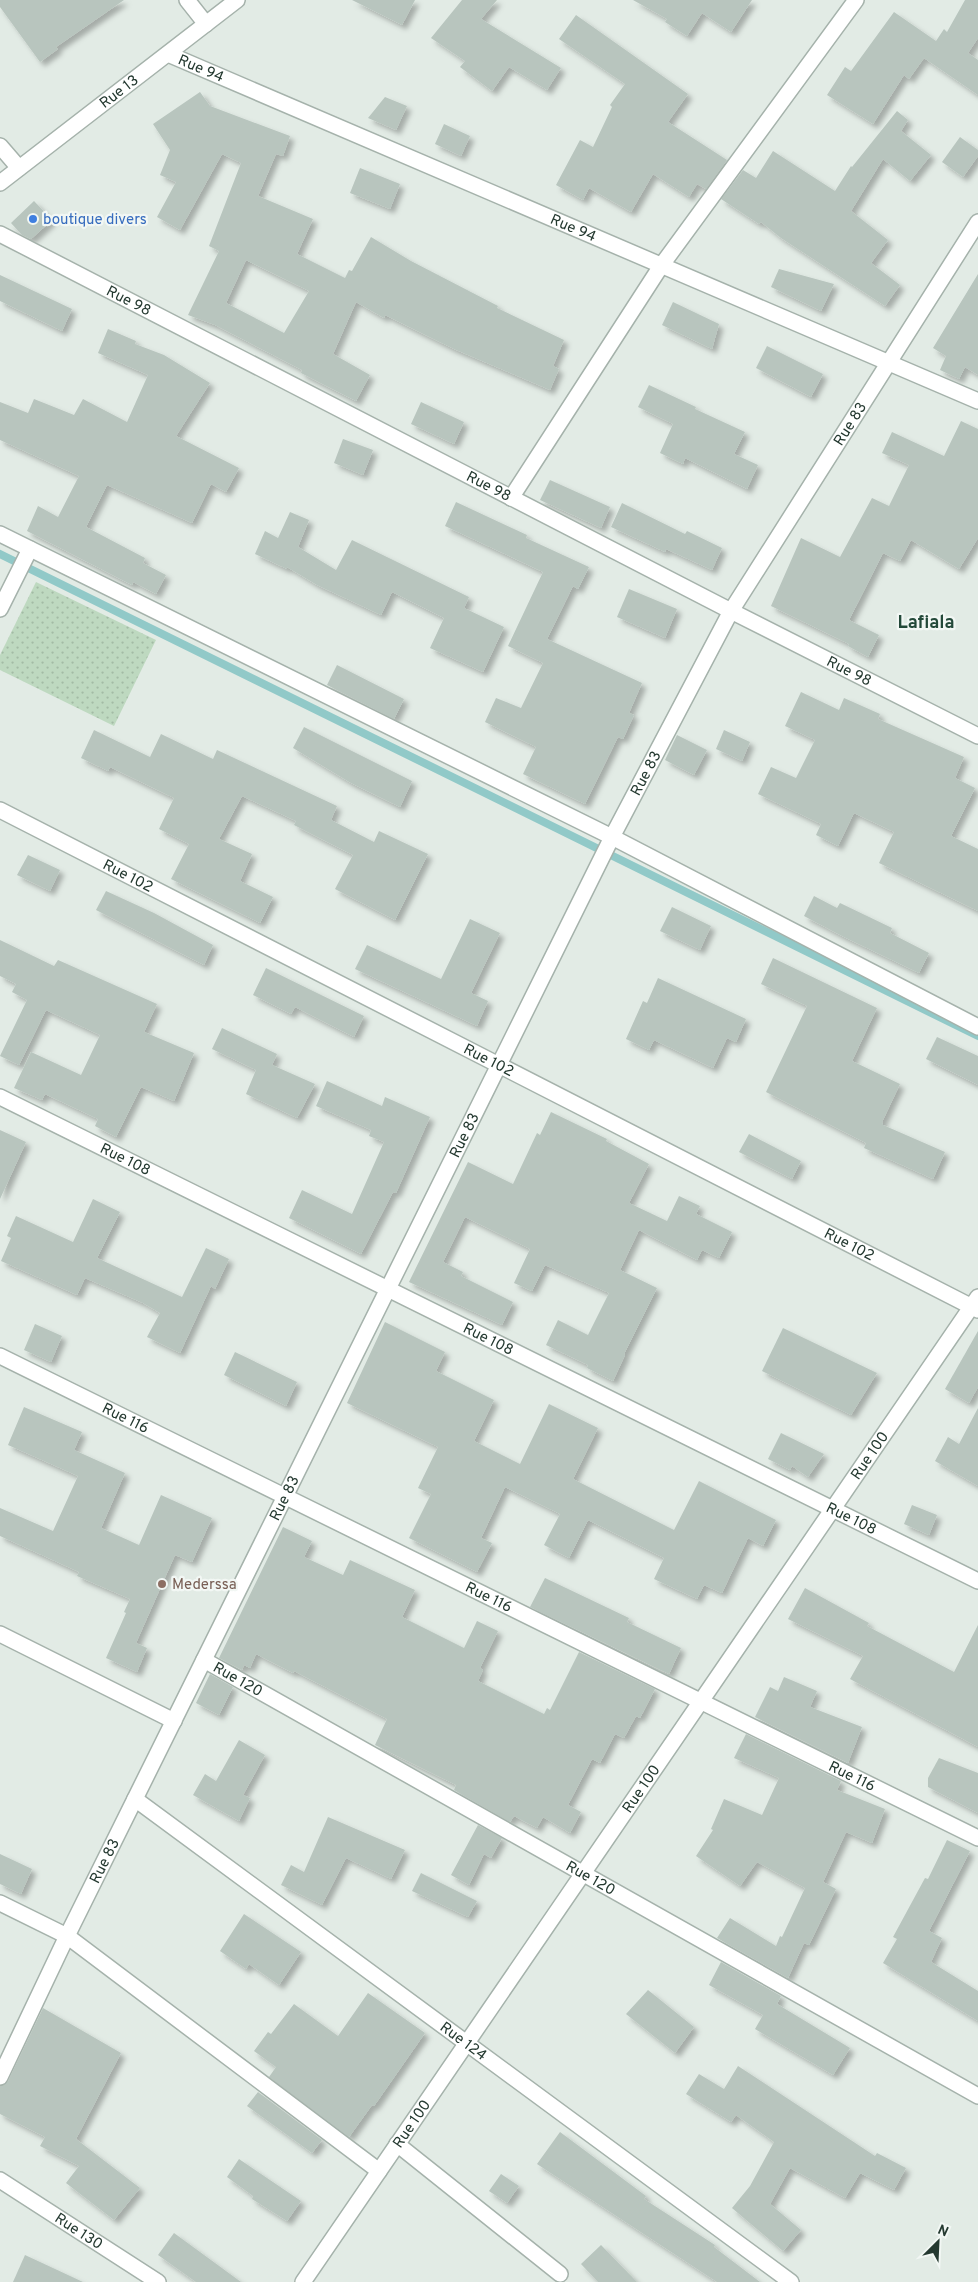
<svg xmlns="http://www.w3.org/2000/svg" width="978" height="2282" font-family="Overpass,sans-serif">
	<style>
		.grass { fill: url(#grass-dots) }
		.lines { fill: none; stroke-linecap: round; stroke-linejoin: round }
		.stream { stroke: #91c9c8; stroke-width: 8 }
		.building { fill: #b8c5be; fill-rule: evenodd; filter: url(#shadow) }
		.minor-casing { stroke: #a5b2ab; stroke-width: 18 }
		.minor { stroke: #fff; stroke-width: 15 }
		.shop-dot { fill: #3f7fe0; stroke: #f2f7f4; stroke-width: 2 }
		.education-dot { fill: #8d6e63; stroke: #f2f7f4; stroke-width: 2 }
		.labels { text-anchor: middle; stroke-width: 4.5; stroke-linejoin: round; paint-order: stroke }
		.street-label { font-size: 15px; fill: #243930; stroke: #f2f7f4 }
		.shop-label { font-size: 15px; fill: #366cbe; stroke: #f2f7f4; text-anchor: start }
		.education-label { font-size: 15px; fill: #785e54; stroke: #f2f7f4; text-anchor: start }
		.quarter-label { font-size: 18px; font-weight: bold; fill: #234939; stroke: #f2f7f4 }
	</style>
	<defs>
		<pattern id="grass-dots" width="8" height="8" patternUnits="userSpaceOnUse" patternTransform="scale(1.25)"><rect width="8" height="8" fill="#bed9c0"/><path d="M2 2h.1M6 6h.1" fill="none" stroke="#a3bba5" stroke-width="1.8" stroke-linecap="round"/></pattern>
		<filter id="shadow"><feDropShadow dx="4.5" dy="4.5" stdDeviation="2.5" flood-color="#0004"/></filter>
	</defs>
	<rect width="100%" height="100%" fill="#e2ebe5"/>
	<!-- grass -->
	<path class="grass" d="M 36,582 L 156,640 L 114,726 L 0,670 L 0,655 Z"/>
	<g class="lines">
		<!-- stream -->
		<path class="stream" d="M 0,554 L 978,1036"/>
	</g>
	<!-- building -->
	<g class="building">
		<path d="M 0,0 L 124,0 L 56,47 L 58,49 L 40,62 L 0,7 Z"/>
		<path d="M 352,0 L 415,0 L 402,25 Z"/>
		<path d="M 462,0 L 497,0 L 481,19 L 561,68 L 547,90 L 509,67 L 492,91 L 460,67 L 465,61 L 431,38 Z"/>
		<path d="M 633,0 L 752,0 L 731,32 L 702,13 L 687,36 L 665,22 L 667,19 Z"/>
		<path d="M 965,0 L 978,0 L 978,38 L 968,53 L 978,60 L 978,95 L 924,58 L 909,79 L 904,75 L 873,124 L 827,95 L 845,67 L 851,71 L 894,12 L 936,41 L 944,29 L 947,32 Z"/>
		<path d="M 576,15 L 688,94 L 668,122 L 727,160 L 706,189 L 697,184 L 689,197 L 653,174 L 631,212 L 589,188 L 583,200 L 556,185 L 580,140 L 593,147 L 612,107 L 610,105 L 625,84 L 559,39 Z"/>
		<path d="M 200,92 L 210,106 L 290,136 L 283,156 L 276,154 L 258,196 L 313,219 L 297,254 L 345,278 L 349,270 L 352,271 L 371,237 L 411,261 L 498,306 L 497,308 L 564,340 L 553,366 L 559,369 L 550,390 L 454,349 L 385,315 L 384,318 L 356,302 L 333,354 L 370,375 L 356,401 L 301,373 L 302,370 L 215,325 L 188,315 L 219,251 L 209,246 L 241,163 L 222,154 L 180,230 L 157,217 L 176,182 L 160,175 L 170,150 L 153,124 ZM 246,260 L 309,291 L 284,333 L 226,303 Z"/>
		<path d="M 385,97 L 407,106 L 396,130 L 368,118 Z"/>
		<path d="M 897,111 L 908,120 L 901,131 L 931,155 L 910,181 L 883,159 L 851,211 L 888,240 L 871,263 L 900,285 L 885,306 L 781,238 L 761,222 L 759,224 L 721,199 L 743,170 L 756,178 L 773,151 L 835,191 L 851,166 L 852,167 Z"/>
		<path d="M 444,124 L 470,136 L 461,156 L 435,144 Z"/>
		<path d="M 960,137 L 978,150 L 978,156 L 963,177 L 942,162 Z"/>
		<path d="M 360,168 L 400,184 L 390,209 L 350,193 Z"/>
		<path d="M 34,201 L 52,220 L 31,239 L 22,235 L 11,223 Z"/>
		<path d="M 779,269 L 834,284 L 821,311 L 771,287 Z"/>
		<path d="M 978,274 L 978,375 L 965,367 L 959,379 L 940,370 L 946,356 L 933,348 Z"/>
		<path d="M 0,275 L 72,309 L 62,331 L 0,301 Z"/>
		<path d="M 673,302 L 719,324 L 712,349 L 662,325 Z"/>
		<path d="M 108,329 L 136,341 L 135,344 L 164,355 L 210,383 L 176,436 L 239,468 L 226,492 L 211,484 L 192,523 L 107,485 L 86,527 L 145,558 L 143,563 L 166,575 L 156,594 L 133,582 L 132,585 L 27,531 L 38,506 L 58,517 L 79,476 L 0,440 L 0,402 L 28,413 L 34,399 L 74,415 L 83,399 L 127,422 L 148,375 L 98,353 Z"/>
		<path d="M 767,346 L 823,374 L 811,397 L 756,368 Z"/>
		<path d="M 649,385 L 696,407 L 695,409 L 745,432 L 734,454 L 758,465 L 747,489 L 685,458 L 683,464 L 660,453 L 673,424 L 638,407 Z"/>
		<path d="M 421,402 L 464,422 L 454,444 L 411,424 Z"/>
		<path d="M 961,421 L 978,429 L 978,538 L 959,569 L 911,540 L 900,561 L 883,553 L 849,620 L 879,635 L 868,657 L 848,646 L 849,644 L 771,606 L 801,538 L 840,557 L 872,498 L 889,506 L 909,465 L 882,453 L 892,432 L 944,456 Z"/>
		<path d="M 343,439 L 373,450 L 363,475 L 334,463 Z"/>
		<path d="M 550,480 L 610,507 L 601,528 L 540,500 Z"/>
		<path d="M 456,502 L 527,535 L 526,538 L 589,567 L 578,589 L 573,586 L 547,639 L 642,683 L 629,713 L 634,715 L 623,739 L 618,737 L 585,804 L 523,774 L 536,747 L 485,722 L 496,698 L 521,708 L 543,663 L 508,646 L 543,572 L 445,526 Z"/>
		<path d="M 622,503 L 685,534 L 687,531 L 722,548 L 712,570 L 666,549 L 665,552 L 611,527 Z"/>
		<path d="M 290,512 L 309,520 L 298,547 L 336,570 L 352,540 L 469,597 L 464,608 L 504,627 L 483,672 L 430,648 L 444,618 L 392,592 L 381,615 L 317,585 L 287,567 L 287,569 L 255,554 L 265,531 L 278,538 Z"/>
		<path d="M 629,589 L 677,609 L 665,638 L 617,617 Z"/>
		<path d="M 337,665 L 404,699 L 394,719 L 327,685 Z"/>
		<path d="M 801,692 L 839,710 L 844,698 L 880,714 L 878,719 L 964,757 L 955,778 L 975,788 L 951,836 L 978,849 L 978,911 L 879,863 L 894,832 L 854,813 L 838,846 L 816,835 L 821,824 L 758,794 L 771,767 L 796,778 L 815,740 L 785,726 Z"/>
		<path d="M 304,727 L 412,781 L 400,807 L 351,783 L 293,748 Z"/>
		<path d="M 94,730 L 150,757 L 161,734 L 213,759 L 217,750 L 337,806 L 331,820 L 374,842 L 379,831 L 428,854 L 395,920 L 335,889 L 353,855 L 294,825 L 296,821 L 242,796 L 219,839 L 252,854 L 240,881 L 273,897 L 260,923 L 171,879 L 189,844 L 159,829 L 174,798 L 110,767 L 108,771 L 81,758 Z"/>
		<path d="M 724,730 L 750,742 L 742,761 L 716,749 Z"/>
		<path d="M 677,735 L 707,750 L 694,775 L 665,760 Z"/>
		<path d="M 28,855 L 60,870 L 50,891 L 17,875 Z"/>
		<path d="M 106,891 L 154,913 L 213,945 L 204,965 L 96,910 Z"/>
		<path d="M 814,896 L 837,908 L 840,903 L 892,928 L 890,933 L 929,953 L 919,973 L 844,937 L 804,916 Z"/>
		<path d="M 672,907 L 711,926 L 700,950 L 660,931 Z"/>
		<path d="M 470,919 L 500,933 L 471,993 L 488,1001 L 477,1026 L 355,969 L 367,945 L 441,979 Z"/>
		<path d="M 0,940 L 54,966 L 58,960 L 157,1004 L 144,1032 L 194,1053 L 174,1101 L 141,1087 L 116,1137 L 95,1126 L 98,1119 L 45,1094 L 42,1100 L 14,1088 L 31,1052 L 81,1075 L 100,1035 L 46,1010 L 19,1065 L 0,1056 L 27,1000 L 12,992 L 16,984 L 0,976 Z"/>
		<path d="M 773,958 L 877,1008 L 852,1061 L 900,1084 L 882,1122 L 883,1125 L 945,1152 L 933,1179 L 864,1148 L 866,1143 L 766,1092 L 807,1006 L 761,984 Z"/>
		<path d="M 266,968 L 364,1016 L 354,1037 L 295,1007 L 291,1014 L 253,995 Z"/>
		<path d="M 658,978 L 746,1019 L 736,1042 L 727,1038 L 713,1068 L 654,1040 L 649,1050 L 626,1039 L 643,1001 L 647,1003 Z"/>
		<path d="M 222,1028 L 277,1054 L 272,1065 L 315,1084 L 297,1118 L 246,1094 L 256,1070 L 212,1049 Z"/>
		<path d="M 937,1037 L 978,1056 L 978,1085 L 926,1059 Z"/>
		<path d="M 327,1081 L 382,1106 L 385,1097 L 430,1117 L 396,1193 L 393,1192 L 361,1254 L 289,1218 L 302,1190 L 352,1214 L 384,1142 L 369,1136 L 371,1130 L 316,1106 Z"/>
		<path d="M 551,1112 L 607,1139 L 606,1141 L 649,1164 L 629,1203 L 667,1221 L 679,1196 L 700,1206 L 696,1214 L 732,1232 L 719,1258 L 702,1250 L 697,1260 L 639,1230 L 620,1270 L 657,1288 L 624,1354 L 625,1355 L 613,1381 L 587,1368 L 588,1365 L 546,1345 L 558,1320 L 588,1335 L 609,1293 L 545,1265 L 532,1291 L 514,1283 L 530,1249 L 465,1217 L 443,1262 L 463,1272 L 461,1276 L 513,1302 L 502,1325 L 409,1282 L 468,1162 L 513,1184 L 537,1133 L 540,1135 Z"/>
		<path d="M 0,1130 L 26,1142 L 0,1199 Z"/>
		<path d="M 749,1134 L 801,1161 L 792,1179 L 739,1152 Z"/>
		<path d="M 93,1199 L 120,1212 L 97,1258 L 182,1297 L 206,1248 L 229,1259 L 215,1289 L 211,1286 L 180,1353 L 147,1337 L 160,1313 L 143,1303 L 85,1278 L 77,1295 L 1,1261 L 11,1238 L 7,1236 L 16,1216 L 73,1242 Z"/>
		<path d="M 385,1322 L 445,1352 L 436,1371 L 494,1400 L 474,1441 L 520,1464 L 549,1404 L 598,1428 L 573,1479 L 674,1530 L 699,1481 L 776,1520 L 763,1546 L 748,1538 L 722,1593 L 704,1585 L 697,1599 L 654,1579 L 664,1558 L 588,1520 L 569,1558 L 544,1545 L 560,1514 L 505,1487 L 481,1538 L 492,1543 L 477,1572 L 409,1538 L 431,1494 L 418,1488 L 438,1447 L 347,1403 Z"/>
		<path d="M 35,1324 L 62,1336 L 51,1362 L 24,1350 Z"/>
		<path d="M 783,1328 L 877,1373 L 851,1415 L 762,1371 Z"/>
		<path d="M 978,1331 L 978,1387 L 969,1403 L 945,1389 Z"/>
		<path d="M 235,1352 L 297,1382 L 286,1406 L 224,1375 Z"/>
		<path d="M 24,1407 L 82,1432 L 74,1450 L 125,1473 L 101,1528 L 139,1545 L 161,1495 L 212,1518 L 192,1562 L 175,1555 L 136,1643 L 147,1648 L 137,1672 L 106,1658 L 126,1613 L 124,1612 L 130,1599 L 77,1576 L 79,1572 L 0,1536 L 0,1508 L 53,1531 L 78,1476 L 8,1445 Z"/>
		<path d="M 978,1408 L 978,1486 L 935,1461 L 948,1437 L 959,1444 Z"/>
		<path d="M 781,1433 L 824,1454 L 808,1477 L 792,1466 L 790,1470 L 768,1459 Z"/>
		<path d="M 912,1505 L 937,1515 L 929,1535 L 904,1524 Z"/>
		<path d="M 283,1527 L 312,1541 L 304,1557 L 343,1575 L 350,1560 L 415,1590 L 402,1617 L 464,1648 L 477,1621 L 498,1631 L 480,1668 L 483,1670 L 478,1681 L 544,1714 L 547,1708 L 550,1710 L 579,1652 L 655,1689 L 640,1718 L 636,1716 L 624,1738 L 615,1734 L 600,1763 L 592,1759 L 568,1805 L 581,1812 L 570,1833 L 543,1817 L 537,1828 L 514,1816 L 510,1822 L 454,1790 L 456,1785 L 375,1745 L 387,1719 L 294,1671 L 293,1673 L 256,1654 L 250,1668 L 244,1665 L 242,1670 L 219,1658 Z"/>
		<path d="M 545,1578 L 629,1618 L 627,1622 L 681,1648 L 669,1674 L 530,1607 Z"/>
		<path d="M 805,1588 L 869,1623 L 867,1626 L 954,1672 L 978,1625 L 978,1747 L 850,1679 L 863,1656 L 788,1619 Z"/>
		<path d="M 210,1674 L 233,1687 L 219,1715 L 196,1703 Z"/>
		<path d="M 784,1677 L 817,1691 L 810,1707 L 862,1727 L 848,1763 L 755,1717 L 770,1687 L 778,1691 Z"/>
		<path d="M 746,1734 L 841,1781 L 837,1790 L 885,1809 L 872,1843 L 846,1832 L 823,1882 L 836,1889 L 809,1945 L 804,1943 L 788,1978 L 717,1938 L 730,1918 L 776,1946 L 780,1936 L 782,1937 L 805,1888 L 757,1862 L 740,1886 L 696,1856 L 713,1830 L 711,1829 L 724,1799 L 762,1815 L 779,1778 L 734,1758 Z"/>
		<path d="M 239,1740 L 265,1755 L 243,1795 L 250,1798 L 239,1821 L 193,1795 L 205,1774 L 216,1781 Z"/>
		<path d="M 939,1758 L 978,1773 L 978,1813 L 928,1787 L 928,1778 Z"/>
		<path d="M 328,1817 L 405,1850 L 391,1879 L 346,1858 L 322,1905 L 281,1885 L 291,1865 L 304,1872 Z"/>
		<path d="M 478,1825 L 502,1838 L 491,1858 L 484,1854 L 469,1885 L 451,1875 Z"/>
		<path d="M 947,1840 L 970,1851 L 929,1931 L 942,1938 L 931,1962 L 978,1991 L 978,2021 L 883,1963 L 897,1939 L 893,1937 L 925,1878 L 928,1879 Z"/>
		<path d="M 0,1854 L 32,1869 L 21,1894 L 0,1884 Z"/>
		<path d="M 421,1873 L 477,1901 L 468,1917 L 412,1891 Z"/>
		<path d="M 244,1914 L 301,1952 L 279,1985 L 249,1964 L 246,1969 L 220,1951 Z"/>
		<path d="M 721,1962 L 781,1996 L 777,2004 L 850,2048 L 833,2075 L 755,2029 L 763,2015 L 709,1985 Z"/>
		<path d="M 648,1990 L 694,2027 L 675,2053 L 626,2014 Z"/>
		<path d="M 368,1993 L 425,2033 L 374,2106 L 372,2105 L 349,2137 L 269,2077 L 276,2067 L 254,2051 L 268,2032 L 271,2034 L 294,2004 L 338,2036 Z"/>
		<path d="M 43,2008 L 121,2053 L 76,2139 L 140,2188 L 114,2220 L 66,2183 L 79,2166 L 40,2146 L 45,2137 L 0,2114 L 0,2086 L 8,2081 Z"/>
		<path d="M 738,2066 L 875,2156 L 877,2153 L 906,2168 L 894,2190 L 860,2173 L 845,2198 L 790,2168 L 770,2204 L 801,2230 L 783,2251 L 732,2208 L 750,2186 L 774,2142 L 736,2115 L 731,2122 L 686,2094 L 699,2074 L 724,2089 Z"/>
		<path d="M 258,2092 L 322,2140 L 312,2153 L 247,2106 Z"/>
		<path d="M 560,2132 L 646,2196 L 644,2199 L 715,2245 L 714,2247 L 760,2282 L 717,2282 L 537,2164 Z"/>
		<path d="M 239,2159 L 301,2201 L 287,2221 L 252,2199 L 253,2196 L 227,2177 Z"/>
		<path d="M 501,2174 L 519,2186 L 507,2203 L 489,2191 Z"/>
		<path d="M 174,2233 L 241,2282 L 196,2282 L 158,2255 Z"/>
		<path d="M 601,2245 L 637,2282 L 598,2282 L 581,2264 Z"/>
		<path d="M 25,2255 L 83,2282 L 13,2282 Z"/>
	</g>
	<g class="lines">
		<!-- minor casing -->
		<g class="minor-casing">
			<g id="minor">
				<path d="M 187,0 L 206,24"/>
				<path id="s1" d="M 168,54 L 978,401"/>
				<path d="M 0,146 L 19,168"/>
				<path id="s2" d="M 0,183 L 237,0"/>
				<path id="s3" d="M 0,234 L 731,611 L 978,736"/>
				<path d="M 511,498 L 661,266 L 856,0"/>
				<path d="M 0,534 L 612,837 L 978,1027"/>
				<path d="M 0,609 L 30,549"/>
				<path id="s4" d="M 0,810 L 978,1310"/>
				<path id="s5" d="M 0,1097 L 978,1581"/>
				<path id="s6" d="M 0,1356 L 978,1838"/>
				<path d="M 0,1634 L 174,1721"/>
				<path id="s7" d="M 204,1660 L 978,2096"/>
				<path id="s8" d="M 135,1799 L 791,2282"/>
				<path d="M 0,1903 L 67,1936 L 379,2171"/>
				<path id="s9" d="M 0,2077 L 67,1936 L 612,837 L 731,611 L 978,222"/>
				<path d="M 397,2144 L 560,2274"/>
				<path id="s10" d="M 0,2180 L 158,2282"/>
				<path id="s11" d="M 303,2282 L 978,1297"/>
			</g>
		</g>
		<!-- minor -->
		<use href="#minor" class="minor"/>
	</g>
	<!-- markers -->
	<circle class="shop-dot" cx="33" cy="219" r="5"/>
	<circle class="education-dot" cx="162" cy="1584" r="5"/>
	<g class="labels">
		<!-- street labels -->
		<g class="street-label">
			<text dy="5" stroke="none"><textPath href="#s1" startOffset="36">Rue 94</textPath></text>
			<text dy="5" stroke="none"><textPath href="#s2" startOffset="150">Rue 13</textPath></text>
			<text dy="5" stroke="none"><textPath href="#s1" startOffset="441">Rue 94</textPath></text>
			<text dy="5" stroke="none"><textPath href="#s3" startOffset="145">Rue 98</textPath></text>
			<text dy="5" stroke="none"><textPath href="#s9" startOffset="1860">Rue 83</textPath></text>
			<text dy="5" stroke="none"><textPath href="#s3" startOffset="550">Rue 98</textPath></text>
			<text dy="5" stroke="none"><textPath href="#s3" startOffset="955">Rue 98</textPath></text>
			<text dy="5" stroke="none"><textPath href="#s9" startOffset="1455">Rue 83</textPath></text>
			<text dy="5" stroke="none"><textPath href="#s4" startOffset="144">Rue 102</textPath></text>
			<text dy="5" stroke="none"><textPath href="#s4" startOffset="549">Rue 102</textPath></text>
			<text dy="5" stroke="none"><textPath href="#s9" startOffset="1050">Rue 83</textPath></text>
			<text dy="5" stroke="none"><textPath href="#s5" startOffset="140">Rue 108</textPath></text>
			<text dy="5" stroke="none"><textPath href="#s4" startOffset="954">Rue 102</textPath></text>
			<text dy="5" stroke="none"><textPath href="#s5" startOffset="545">Rue 108</textPath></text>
			<text dy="5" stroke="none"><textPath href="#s6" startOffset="140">Rue 116</textPath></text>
			<text dy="5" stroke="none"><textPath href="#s11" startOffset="1002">Rue 100</textPath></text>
			<text dy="5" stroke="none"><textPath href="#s9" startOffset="645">Rue 83</textPath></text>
			<text dy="5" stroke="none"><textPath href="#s5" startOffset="950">Rue 108</textPath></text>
			<text dy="5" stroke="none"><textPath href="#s6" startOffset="545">Rue 116</textPath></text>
			<text dy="5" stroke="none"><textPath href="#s7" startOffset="39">Rue 120</textPath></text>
			<text dy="5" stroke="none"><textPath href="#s6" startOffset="950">Rue 116</textPath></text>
			<text dy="5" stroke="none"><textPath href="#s11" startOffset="598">Rue 100</textPath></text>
			<text dy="5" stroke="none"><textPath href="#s9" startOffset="240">Rue 83</textPath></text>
			<text dy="5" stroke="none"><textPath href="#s7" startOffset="444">Rue 120</textPath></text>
			<text dy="5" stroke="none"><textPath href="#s8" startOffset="408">Rue 124</textPath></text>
			<text dy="5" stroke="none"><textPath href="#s11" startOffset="192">Rue 100</textPath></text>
			<text dy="5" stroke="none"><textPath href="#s10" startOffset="94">Rue 130</textPath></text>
		</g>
		<!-- shop labels -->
		<g class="shop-label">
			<text x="43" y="224">boutique divers</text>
		</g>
		<!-- education labels -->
		<g class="education-label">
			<text x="172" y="1589">Mederssa</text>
		</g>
		<!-- quarter labels -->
		<g class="quarter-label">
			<text x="926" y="628">Lafiala</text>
		</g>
	</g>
	<!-- north arrow -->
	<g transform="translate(938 2242) rotate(24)" stroke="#f2f7f4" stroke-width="4" paint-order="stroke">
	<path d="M0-4L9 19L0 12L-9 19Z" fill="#243930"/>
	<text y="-8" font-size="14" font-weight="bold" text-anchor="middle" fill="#243930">N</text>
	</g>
</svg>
